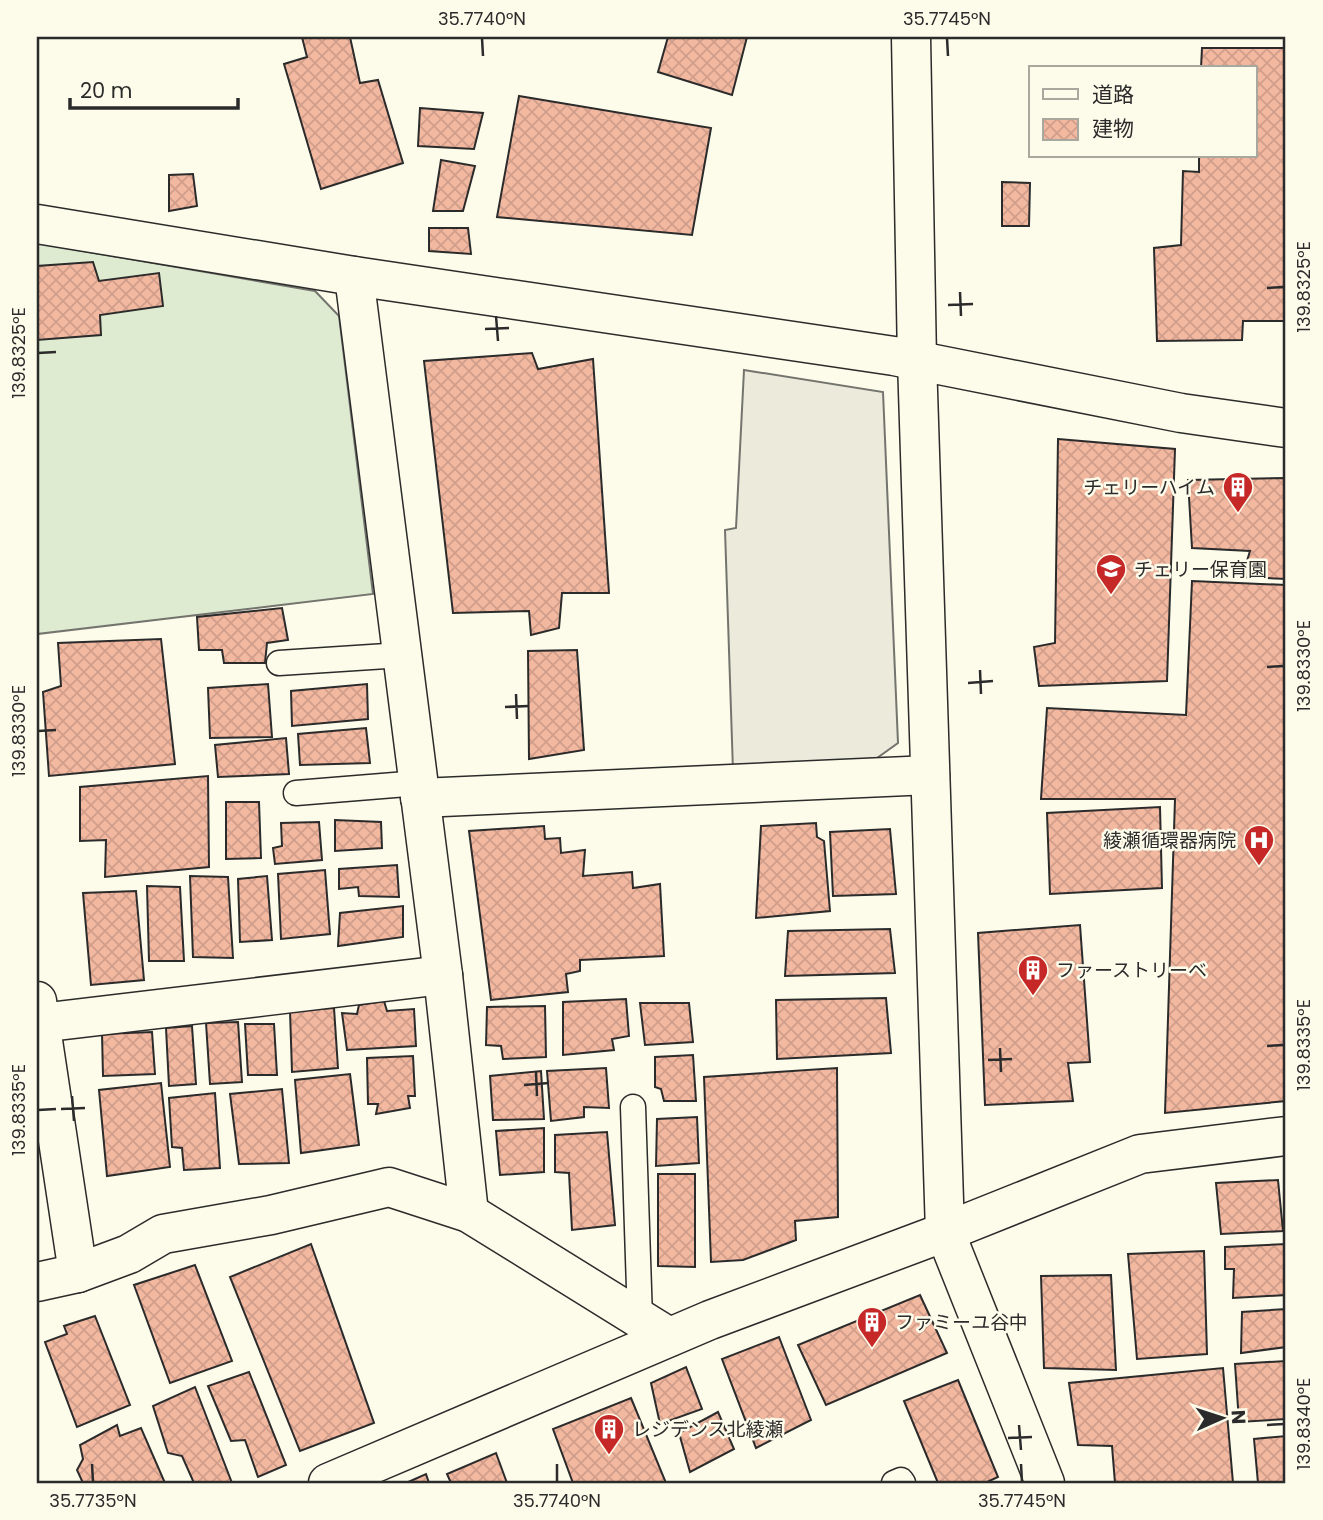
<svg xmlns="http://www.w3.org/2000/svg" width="1323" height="1520" font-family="Poppins,'Noto Sans JP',sans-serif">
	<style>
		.pitch { fill: #deebd1; stroke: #74746e; stroke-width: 2 }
		.parking { fill: #eceadb; stroke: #74746e; stroke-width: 2 }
		.building { fill: url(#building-cross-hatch); stroke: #2b2b2b; stroke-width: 2 }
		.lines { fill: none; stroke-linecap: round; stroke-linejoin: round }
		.lane-casing { stroke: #2b2b2b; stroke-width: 27 }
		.street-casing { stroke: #2b2b2b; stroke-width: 41 }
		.secondary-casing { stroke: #2b2b2b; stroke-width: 41 }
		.lane { stroke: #fdfbea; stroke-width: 24 }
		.street { stroke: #fdfbea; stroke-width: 38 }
		.secondary { stroke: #fdfbea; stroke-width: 38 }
		.ticks { fill: none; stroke: #2b2b2b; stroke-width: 2.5 }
		.labels { text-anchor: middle; stroke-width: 5; stroke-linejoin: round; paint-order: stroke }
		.poi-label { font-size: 19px; fill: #2b2b2b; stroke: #fdfbea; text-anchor: start }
		.neatline { fill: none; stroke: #2b2b2b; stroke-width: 2.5 }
		.ticks-label { font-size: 18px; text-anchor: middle; fill: #2b2b2b }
	</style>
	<defs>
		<pattern id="building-cross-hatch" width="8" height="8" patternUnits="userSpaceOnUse" patternTransform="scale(1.75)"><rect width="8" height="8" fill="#f2b8a0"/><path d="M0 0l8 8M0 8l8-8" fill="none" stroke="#d09e8a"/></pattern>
	</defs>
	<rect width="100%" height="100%" fill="#fdfbea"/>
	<!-- pitch -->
	<path class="pitch" d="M 37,243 L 315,291 L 339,316 L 373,594 L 37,634 Z"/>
	<!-- parking -->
	<path class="parking" d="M 744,370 L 883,392 L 898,743 L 877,758 L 733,771 L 725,530 L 736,528 Z"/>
	<!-- building -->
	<g class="building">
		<path d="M 302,37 L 350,37 L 360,83 L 378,80 L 403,163 L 321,189 L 284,64 L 307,57 Z"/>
		<path d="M 668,37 L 747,37 L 732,95 L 658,72 Z"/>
		<path d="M 1202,48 L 1286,48 L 1286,321 L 1243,321 L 1242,340 L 1157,341 L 1154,248 L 1181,245 L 1183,171 L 1199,172 L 1199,156 L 1255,156 L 1255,68 L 1201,68 Z"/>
		<path d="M 519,96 L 711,128 L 692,235 L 497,217 Z"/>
		<path d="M 420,108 L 483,113 L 474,149 L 418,146 Z"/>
		<path d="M 441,160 L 475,166 L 463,211 L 433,211 Z"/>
		<path d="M 193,174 L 197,206 L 169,211 L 169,175 Z"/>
		<path d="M 1002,182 L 1030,183 L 1029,226 L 1002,226 Z"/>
		<path d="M 429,228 L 468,228 L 471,254 L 429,251 Z"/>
		<path d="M 93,262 L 99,281 L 159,273 L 163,306 L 100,315 L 101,335 L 37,340 L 37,266 Z"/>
		<path d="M 532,353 L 538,369 L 593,359 L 609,593 L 562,593 L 559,628 L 531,635 L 529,611 L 453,613 L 424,361 Z"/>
		<path d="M 1058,439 L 1175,449 L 1167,681 L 1039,686 L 1034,647 L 1055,643 Z"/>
		<path d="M 1286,478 L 1286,579 L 1242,577 L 1250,551 L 1192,548 L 1188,480 Z"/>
		<path d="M 1192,581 L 1286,585 L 1286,1101 L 1165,1113 L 1175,799 L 1041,799 L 1047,708 L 1186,715 Z"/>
		<path d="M 282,608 L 288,640 L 267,643 L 265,663 L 224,663 L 222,650 L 199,650 L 197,617 Z"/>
		<path d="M 161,639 L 175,764 L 49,776 L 43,692 L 61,686 L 58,643 Z"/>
		<path d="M 577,650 L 584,750 L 529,759 L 528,651 Z"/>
		<path d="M 268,684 L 272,737 L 210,738 L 208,688 Z"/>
		<path d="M 367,684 L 368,719 L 292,726 L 291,691 Z"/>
		<path d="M 366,728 L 370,763 L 300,765 L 298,734 Z"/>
		<path d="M 286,738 L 289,774 L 218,777 L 215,745 Z"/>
		<path d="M 208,776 L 209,867 L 105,877 L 106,840 L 80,841 L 80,787 Z"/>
		<path d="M 226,802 L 259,802 L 261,858 L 226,859 Z"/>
		<path d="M 1160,807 L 1162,888 L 1050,894 L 1047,813 Z"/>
		<path d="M 335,820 L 381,822 L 382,848 L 335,851 Z"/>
		<path d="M 319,822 L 322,860 L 275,864 L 273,848 L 282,846 L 281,823 Z"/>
		<path d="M 816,823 L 817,837 L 824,841 L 830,911 L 756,918 L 761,826 Z"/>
		<path d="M 544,826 L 545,839 L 560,838 L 561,853 L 585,850 L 583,876 L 632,872 L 633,888 L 660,884 L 664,956 L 580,960 L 580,971 L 566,974 L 568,992 L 491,1000 L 469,831 Z"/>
		<path d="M 890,829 L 896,894 L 833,896 L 830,832 Z"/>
		<path d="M 397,865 L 399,897 L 359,896 L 358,887 L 339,889 L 339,869 Z"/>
		<path d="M 325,870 L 330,934 L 281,939 L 278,874 Z"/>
		<path d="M 190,876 L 228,877 L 233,958 L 193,957 Z"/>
		<path d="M 267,876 L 272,940 L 240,942 L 238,879 Z"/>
		<path d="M 147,886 L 180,887 L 184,961 L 149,961 Z"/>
		<path d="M 136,891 L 144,980 L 91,985 L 83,893 Z"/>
		<path d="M 403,906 L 403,937 L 338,946 L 340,913 Z"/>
		<path d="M 1080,925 L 1090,1062 L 1068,1063 L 1073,1101 L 985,1105 L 978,933 Z"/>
		<path d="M 890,929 L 895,973 L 785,976 L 788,931 Z"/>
		<path d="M 886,998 L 891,1053 L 777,1059 L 776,1000 Z"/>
		<path d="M 626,999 L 629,1036 L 612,1039 L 614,1050 L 563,1055 L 563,1002 Z"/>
		<path d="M 384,1001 L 387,1011 L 414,1009 L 416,1046 L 347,1050 L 342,1013 L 357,1014 L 359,1005 Z"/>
		<path d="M 640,1003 L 689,1003 L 693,1042 L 645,1045 Z"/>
		<path d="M 545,1006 L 546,1057 L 503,1059 L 501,1046 L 486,1045 L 487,1007 Z"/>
		<path d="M 334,1008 L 338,1068 L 292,1072 L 290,1011 Z"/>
		<path d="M 238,1022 L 242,1082 L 210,1084 L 206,1023 Z"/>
		<path d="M 245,1024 L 274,1024 L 277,1075 L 248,1075 Z"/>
		<path d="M 192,1026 L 196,1084 L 169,1086 L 166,1028 Z"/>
		<path d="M 152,1032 L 155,1074 L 103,1076 L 102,1034 Z"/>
		<path d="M 693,1055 L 696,1101 L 664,1101 L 661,1089 L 655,1087 L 655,1057 Z"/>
		<path d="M 413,1056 L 415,1096 L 408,1096 L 410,1108 L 376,1114 L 378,1104 L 368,1104 L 367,1058 Z"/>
		<path d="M 606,1068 L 609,1108 L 584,1107 L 584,1117 L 551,1121 L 547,1071 Z"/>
		<path d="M 837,1068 L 838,1217 L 795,1221 L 796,1240 L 743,1260 L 711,1262 L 704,1077 Z"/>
		<path d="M 541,1071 L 544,1119 L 493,1120 L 490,1076 Z"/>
		<path d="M 350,1074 L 359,1145 L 301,1153 L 295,1080 Z"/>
		<path d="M 161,1083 L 170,1167 L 107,1176 L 99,1090 Z"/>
		<path d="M 282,1089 L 289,1163 L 239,1164 L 230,1094 Z"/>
		<path d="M 215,1093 L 220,1168 L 184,1170 L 182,1148 L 172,1147 L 169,1098 Z"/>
		<path d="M 697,1117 L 699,1163 L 656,1166 L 657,1119 Z"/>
		<path d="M 544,1128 L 544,1172 L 500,1175 L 496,1131 Z"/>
		<path d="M 607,1132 L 615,1225 L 572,1230 L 569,1173 L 555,1172 L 555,1135 Z"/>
		<path d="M 658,1174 L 695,1174 L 695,1267 L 658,1266 Z"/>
		<path d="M 1278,1180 L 1283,1231 L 1221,1234 L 1216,1183 Z"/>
		<path d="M 311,1244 L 374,1423 L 300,1451 L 230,1277 Z"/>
		<path d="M 1286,1244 L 1286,1295 L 1233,1298 L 1234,1269 L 1225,1269 L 1225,1247 Z"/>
		<path d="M 1204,1251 L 1207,1354 L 1137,1359 L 1128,1254 Z"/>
		<path d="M 195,1265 L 232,1361 L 170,1383 L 134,1285 Z"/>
		<path d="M 1111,1275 L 1116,1370 L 1044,1368 L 1041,1276 Z"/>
		<path d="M 920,1295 L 947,1353 L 826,1405 L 798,1345 Z"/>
		<path d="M 1286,1309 L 1286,1347 L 1241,1353 L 1242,1312 Z"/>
		<path d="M 95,1316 L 130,1405 L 77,1427 L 45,1342 L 67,1334 L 64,1326 Z"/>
		<path d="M 779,1337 L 811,1420 L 756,1448 L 722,1359 Z"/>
		<path d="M 1286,1361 L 1286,1419 L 1239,1422 L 1235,1364 Z"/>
		<path d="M 686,1367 L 702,1409 L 660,1424 L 651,1383 Z"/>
		<path d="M 1223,1368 L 1233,1483 L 1115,1483 L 1112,1446 L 1078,1445 L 1069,1383 Z"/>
		<path d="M 249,1372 L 286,1465 L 258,1477 L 245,1440 L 231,1441 L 208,1386 Z"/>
		<path d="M 958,1380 L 998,1477 L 985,1483 L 938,1483 L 904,1401 Z"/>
		<path d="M 195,1387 L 232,1483 L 194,1483 L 182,1456 L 168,1453 L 153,1406 Z"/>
		<path d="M 631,1398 L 666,1483 L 573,1483 L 553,1429 Z"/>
		<path d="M 718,1412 L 734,1449 L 690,1472 L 679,1433 Z"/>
		<path d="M 117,1425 L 120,1436 L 141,1428 L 165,1483 L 83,1483 L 77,1470 L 83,1459 L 80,1445 Z"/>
		<path d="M 1286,1436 L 1286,1483 L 1258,1483 L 1254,1439 Z"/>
		<path d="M 496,1453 L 507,1483 L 451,1483 L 447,1474 Z"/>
		<path d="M 426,1474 L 429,1483 L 406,1483 Z"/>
	</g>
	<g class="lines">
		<!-- lane casing -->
		<g class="lane-casing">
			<g id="lane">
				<path d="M 279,663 L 402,655"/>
				<path d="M 296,793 L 419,783"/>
				<path d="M 633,1107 L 640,1319"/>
				<path d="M 894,1483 L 901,1480 L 903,1483"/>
			</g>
		</g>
		<!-- street casing -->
		<g class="street-casing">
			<g id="street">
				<path d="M 911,37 L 917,360 L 945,1232 L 1045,1483"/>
				<path d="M 37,224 L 354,276 L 894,356 L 1181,413 L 1286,428"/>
				<path d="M 354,276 L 443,975 L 469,1213"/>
				<path d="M 420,798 L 930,775"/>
				<path d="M 40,1023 L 443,975"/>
				<path d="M 37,1282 L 78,1273 L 129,1254 L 163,1234 L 271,1215 L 389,1187 L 469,1213 L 669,1337"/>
				<path d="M 328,1483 L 710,1320 L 945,1232 L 1140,1154 L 1286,1136"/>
			</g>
		</g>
		<!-- secondary casing -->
		<g class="secondary-casing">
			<path id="secondary" d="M 37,1001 L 78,1273"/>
		</g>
		<!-- lane -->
		<use href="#lane" class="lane"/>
		<!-- street -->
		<use href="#street" class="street"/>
		<!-- secondary -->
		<use href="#secondary" class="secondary"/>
	</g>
	<!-- ticks -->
	<path class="ticks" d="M 482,38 L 483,56M 947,38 L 948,56M 1267,288 L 1284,287M 960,292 L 961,316M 948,305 L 973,304M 496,316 L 498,341M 485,329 L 509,328M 38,353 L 56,352M 1267,667 L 1284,666M 980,670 L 981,694M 968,683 L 993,681M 516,694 L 517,719M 505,707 L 529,706M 38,731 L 56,730M 1267,1046 L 1284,1045M 1000,1048 L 1001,1072M 988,1060 L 1012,1059M 536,1072 L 537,1096M 524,1085 L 549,1083M 72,1096 L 74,1121M 61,1109 L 85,1108M 38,1110 L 56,1109M 1019,1425 L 1021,1450M 1267,1425 L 1284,1424M 1008,1438 L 1032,1437M 92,1464 L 93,1482M 557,1464 L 557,1482M 1021,1464 L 1022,1482"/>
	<!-- icons -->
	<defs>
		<g id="building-pin" transform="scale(1.575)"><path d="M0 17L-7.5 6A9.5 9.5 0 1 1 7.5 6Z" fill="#c62828" stroke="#fdfbea"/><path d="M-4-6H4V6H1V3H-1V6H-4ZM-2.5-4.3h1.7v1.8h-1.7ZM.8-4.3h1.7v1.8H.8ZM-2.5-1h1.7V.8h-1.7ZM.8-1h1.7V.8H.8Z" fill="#fff"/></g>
		<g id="school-pin" transform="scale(1.575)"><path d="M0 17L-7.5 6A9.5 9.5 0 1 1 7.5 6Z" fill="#c62828" stroke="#fdfbea"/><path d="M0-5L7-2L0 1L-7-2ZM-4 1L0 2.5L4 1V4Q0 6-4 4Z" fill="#fff"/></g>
		<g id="hospital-pin" transform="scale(1.575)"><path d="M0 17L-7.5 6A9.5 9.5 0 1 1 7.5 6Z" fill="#c62828" stroke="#fdfbea"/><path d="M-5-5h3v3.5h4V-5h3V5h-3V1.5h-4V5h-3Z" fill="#fff"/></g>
	</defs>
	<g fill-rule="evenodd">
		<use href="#building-pin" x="1238" y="487"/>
		<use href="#school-pin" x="1111" y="569"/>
		<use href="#hospital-pin" x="1259" y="840"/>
		<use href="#building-pin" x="1033" y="970"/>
		<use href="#building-pin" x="872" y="1322"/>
		<use href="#building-pin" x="609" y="1429"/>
	</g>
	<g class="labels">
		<!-- poi labels -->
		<g class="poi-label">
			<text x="1215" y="494" text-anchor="end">チェリーハイム</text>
			<text x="1134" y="576">チェリー保育園</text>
			<text x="1236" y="847" text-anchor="end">綾瀬循環器病院</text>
			<text x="1056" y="977">ファーストリーベ</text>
			<text x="895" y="1329">ファミーユ谷中</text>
			<text x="632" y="1436">レジデンス北綾瀬</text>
		</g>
	</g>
	<!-- border -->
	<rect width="1323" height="1520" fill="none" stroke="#fdfbea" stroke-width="77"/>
	<!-- legend -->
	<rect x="1029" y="66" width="228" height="91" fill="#fdfbea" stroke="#a9a89e" stroke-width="2"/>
	<rect x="1043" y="89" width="35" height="10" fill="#fdfbea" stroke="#a9a89e" stroke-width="2"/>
	<text x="1092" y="102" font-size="21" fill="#2b2b2b">道路</text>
	<rect x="1043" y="119" width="35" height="21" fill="url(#building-cross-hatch)" stroke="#a9a89e" stroke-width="2"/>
	<text x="1092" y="136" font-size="21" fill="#2b2b2b">建物</text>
	<!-- north arrow -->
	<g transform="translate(1222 1418) rotate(87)" stroke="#fdfbea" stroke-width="5" paint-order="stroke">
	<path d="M0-5L12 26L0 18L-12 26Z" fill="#2b2b2b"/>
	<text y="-10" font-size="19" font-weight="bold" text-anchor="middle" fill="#2b2b2b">N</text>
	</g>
	<!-- scale -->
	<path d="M70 98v10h168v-10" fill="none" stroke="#2b2b2b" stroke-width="3.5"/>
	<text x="80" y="98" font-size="21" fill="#2b2b2b" stroke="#fdfbea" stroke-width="5" paint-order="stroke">20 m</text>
	<rect x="38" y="38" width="1246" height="1444" class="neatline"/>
	<g class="ticks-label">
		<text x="482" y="25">35.7740°N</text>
		<text x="947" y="25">35.7745°N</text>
		<text transform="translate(1304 287) rotate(-90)" y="6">139.8325°E</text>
		<text transform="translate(19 353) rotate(-90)" y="6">139.8325°E</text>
		<text transform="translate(1304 666) rotate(-90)" y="6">139.8330°E</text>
		<text transform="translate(19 731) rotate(-90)" y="6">139.8330°E</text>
		<text transform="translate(1304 1045) rotate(-90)" y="6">139.8335°E</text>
		<text transform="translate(19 1110) rotate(-90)" y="6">139.8335°E</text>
		<text transform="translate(1304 1424) rotate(-90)" y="6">139.8340°E</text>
		<text x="93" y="1507">35.7735°N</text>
		<text x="557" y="1507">35.7740°N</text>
		<text x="1022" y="1507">35.7745°N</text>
	</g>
</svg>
